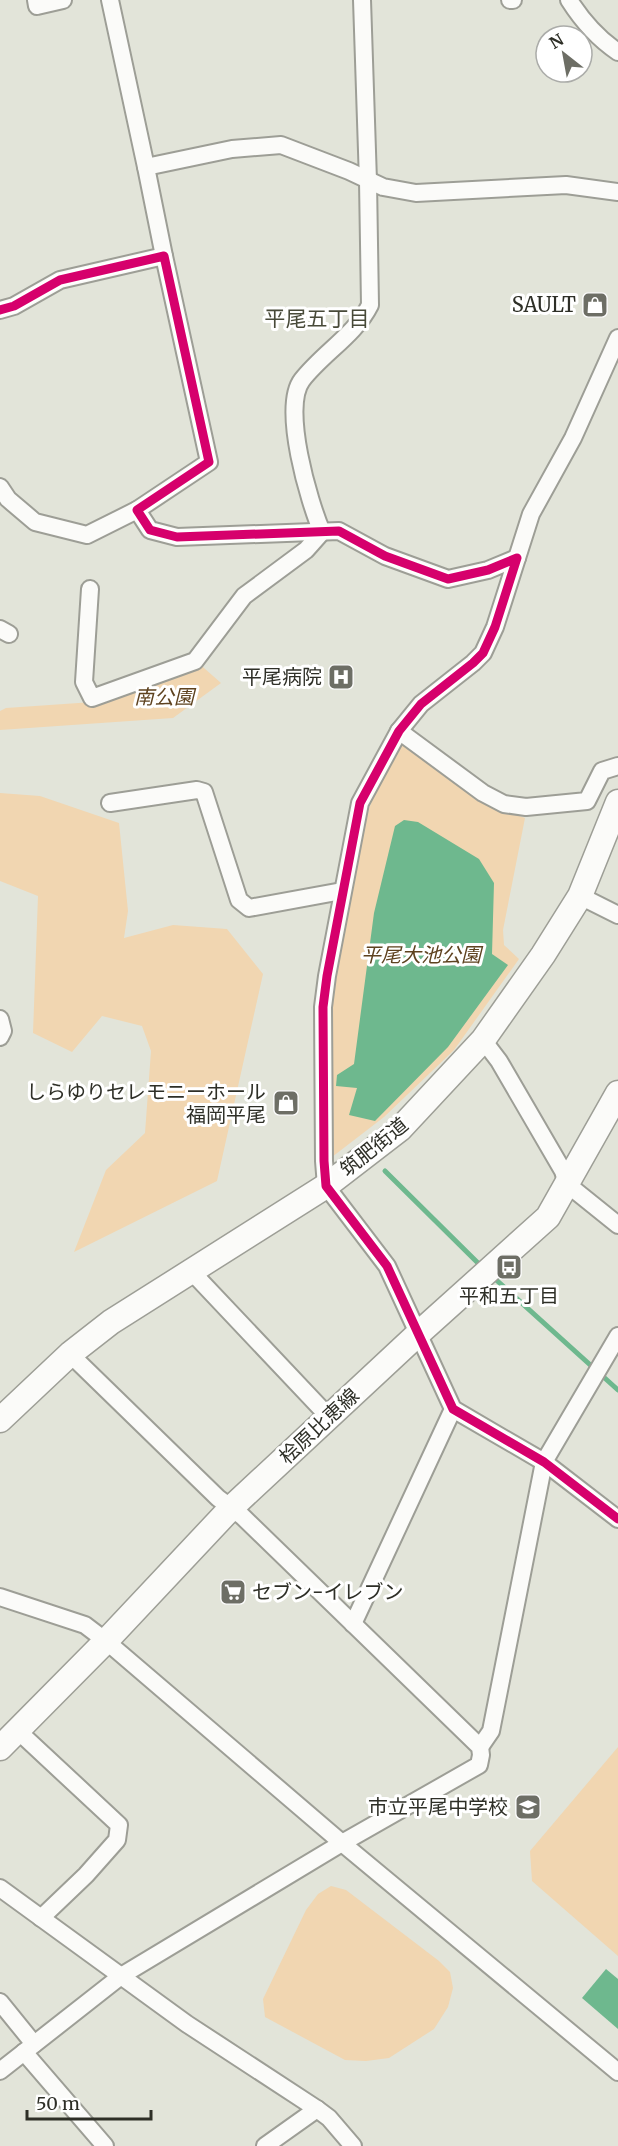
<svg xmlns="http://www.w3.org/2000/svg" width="618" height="2146" font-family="Merriweather,'Noto Sans JP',serif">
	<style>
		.green { fill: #f1d6b1 }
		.water { fill: #6eb88e }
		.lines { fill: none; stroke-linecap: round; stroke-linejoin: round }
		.stream { stroke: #6eb88e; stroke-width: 5 }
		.street-casing { stroke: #9d9e96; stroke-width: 20 }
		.secondary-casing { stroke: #9d9e96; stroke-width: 27 }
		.street { stroke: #fbfbf9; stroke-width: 16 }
		.secondary { stroke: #fbfbf9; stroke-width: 24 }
		.cycleway-casing { stroke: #fff; stroke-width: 13 }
		.cycleway { stroke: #d6006c; stroke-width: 9 }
		.labels { text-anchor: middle; stroke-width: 6; stroke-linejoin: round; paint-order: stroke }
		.poi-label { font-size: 20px; fill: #2e2f27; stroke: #fff; text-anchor: end }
		.park-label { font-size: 20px; font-style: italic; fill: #5e421f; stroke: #fff }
		.street-label { font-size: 20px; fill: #2e2f27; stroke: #fff }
		.neighbourhood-label { font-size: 21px; fill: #484a39; stroke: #fff }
	</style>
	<rect width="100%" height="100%" fill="#e2e4d9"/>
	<!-- green -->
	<g class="green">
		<path d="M 196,661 L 221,683 L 173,718 L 0,730 L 0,711 L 6,708 L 93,702 Z"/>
		<path d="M 400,740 L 476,800 L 525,818 L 503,930 L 504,945 L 519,959 L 454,1050 L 384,1117 L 332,1157 L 330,1002 L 353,862 L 378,780 Z"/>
		<path d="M 0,793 L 40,796 L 119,823 L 128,911 L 124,938 L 173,925 L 227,929 L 263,974 L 217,1181 L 74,1252 L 106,1170 L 145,1133 L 151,1051 L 142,1026 L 102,1016 L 72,1052 L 33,1033 L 38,896 L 0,881 Z"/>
		<path d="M 618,1747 L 618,1956 L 532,1881 L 530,1851 Z"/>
		<path d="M 331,1886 L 346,1890 L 439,1961 L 450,1972 L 453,1988 L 448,2007 L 434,2029 L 389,2058 L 366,2061 L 345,2060 L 265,2017 L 263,1999 L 306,1910 L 318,1894 Z"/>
	</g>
	<!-- water -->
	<g class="water">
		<path d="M 404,820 L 418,822 L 479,859 L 494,883 L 492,954 L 508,965 L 448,1047 L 375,1121 L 349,1115 L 357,1088 L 336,1086 L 337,1075 L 354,1064 L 374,913 L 395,826 Z"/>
		<path d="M 606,1969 L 618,1979 L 618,2029 L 582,1998 Z"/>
	</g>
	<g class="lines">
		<!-- stream -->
		<g class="stream">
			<path d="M 385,1171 L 483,1268"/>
			<path d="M 493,1277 L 618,1390"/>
		</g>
		<!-- street casing -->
		<g class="street-casing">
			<g id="street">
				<path d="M 36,0 L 37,6 L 63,0"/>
				<path d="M 110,0 L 146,167"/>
				<path d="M 510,0 L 513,0"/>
				<path d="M 569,0 C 583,22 597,38 618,52"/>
				<path d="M 164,256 L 146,167 L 232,149 L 281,145 L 349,171 L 383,187 L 416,193 L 566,185 L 618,192"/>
				<path d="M 0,310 L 14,306 L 60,280 L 164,256 L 209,462 L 137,510 L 150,530 L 177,537 L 339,531 L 385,556 L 448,579 L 488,570 L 517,558 L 495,627 L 483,653 L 473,663 L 421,704 L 399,731 L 360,803 L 327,976 L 323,1007 L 324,1161 L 326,1186 L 387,1266 L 453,1409 L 544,1462 L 618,1519"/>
				<path d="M 0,487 L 8,499 L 35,522 L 87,535 L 137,510"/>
				<path d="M 517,558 L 531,514 L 573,438 L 618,338"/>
				<path d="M 90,589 L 84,682 L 92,698 L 195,661 L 244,596 L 306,550 L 322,532 C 309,502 281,407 302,380 C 323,353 355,335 370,305 L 368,181 L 362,0"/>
				<path d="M 0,629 L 9,634"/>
				<path d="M 399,731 L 483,793 L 504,804 L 526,807 L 587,801 L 602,771 L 618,766"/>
				<path d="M 110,803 L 197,790 L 204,792 L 239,900 L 249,908 L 342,891"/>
				<path d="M 580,896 L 618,915"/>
				<path d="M 0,1019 L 3,1031 L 0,1037"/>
				<path d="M 483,1040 L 499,1061 L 563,1171 L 567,1184 L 618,1225"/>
				<path d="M 191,1271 L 329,1417"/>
				<path d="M 0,1597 L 85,1625 L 106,1641 L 342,1843 L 618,2072"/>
				<path d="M 353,1624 L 453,1409"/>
				<path d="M 17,1730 L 119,1825 L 117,1840 L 86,1875 L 41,1918"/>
				<path d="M 480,1747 L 491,1731 L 544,1462 L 618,1336"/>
				<path d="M 0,1888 L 187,2024 L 317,2109 L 329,2118 L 353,2146"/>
				<path d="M 0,2002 L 34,2044"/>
				<path d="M 24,2052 L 105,2146"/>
				<path d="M 0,2071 L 121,1976 L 342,1843 L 479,1765 L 481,1755 L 480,1747 L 242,1516 L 218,1498 L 70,1354"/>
				<path d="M 265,2146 L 317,2109"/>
			</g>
		</g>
		<!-- secondary casing -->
		<g class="secondary-casing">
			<g id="secondary">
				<path d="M 0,1420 L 70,1354 L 111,1322 L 326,1186 L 400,1129 L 483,1040 L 543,955 L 580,896 L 618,802"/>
				<path d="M 0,1748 L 106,1641 L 231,1508 L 419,1333 L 548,1217 L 618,1093"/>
			</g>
		</g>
		<!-- street -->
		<use href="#street" class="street"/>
		<!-- secondary -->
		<use href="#secondary" class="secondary"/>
		<!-- cycleway casing -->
		<g class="cycleway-casing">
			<path id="cycleway" d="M 0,310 L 14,306 L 60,280 L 164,256 L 209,462 L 137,510 L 150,530 L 177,537 L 339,531 L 385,556 L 448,579 L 488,570 L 517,558 L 495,627 L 483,653 L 473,663 L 421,704 L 399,731 L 360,803 L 327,976 L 323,1007 L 324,1161 L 326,1186 L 387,1266 L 453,1409 L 544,1462 L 618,1519"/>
		</g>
		<!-- cycleway -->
		<use href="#cycleway" class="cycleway"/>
	</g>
	<!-- icons -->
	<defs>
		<g id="shop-square" transform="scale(1.35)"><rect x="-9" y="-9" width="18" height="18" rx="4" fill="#6d6e65" stroke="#fff"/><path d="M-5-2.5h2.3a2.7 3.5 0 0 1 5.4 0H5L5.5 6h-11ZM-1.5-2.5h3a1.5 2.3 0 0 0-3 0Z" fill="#fff"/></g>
		<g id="hospital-square" transform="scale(1.35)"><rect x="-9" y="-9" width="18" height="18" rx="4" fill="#6d6e65" stroke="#fff"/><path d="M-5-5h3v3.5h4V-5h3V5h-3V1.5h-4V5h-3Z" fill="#fff"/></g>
		<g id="bus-square" transform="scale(1.35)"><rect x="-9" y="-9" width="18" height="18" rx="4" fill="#6d6e65" stroke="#fff"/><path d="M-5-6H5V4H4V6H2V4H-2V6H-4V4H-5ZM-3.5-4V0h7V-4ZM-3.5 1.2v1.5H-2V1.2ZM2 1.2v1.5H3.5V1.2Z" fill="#fff"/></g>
		<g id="supermarket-square" transform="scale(1.35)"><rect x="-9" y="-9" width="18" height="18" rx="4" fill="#6d6e65" stroke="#fff"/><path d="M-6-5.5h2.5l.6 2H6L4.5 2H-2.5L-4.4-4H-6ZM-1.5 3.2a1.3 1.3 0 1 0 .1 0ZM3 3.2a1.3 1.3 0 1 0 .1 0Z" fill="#fff"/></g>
		<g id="school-square" transform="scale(1.35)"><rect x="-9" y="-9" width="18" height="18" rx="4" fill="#6d6e65" stroke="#fff"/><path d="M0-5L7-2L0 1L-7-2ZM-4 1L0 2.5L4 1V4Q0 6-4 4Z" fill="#fff"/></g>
	</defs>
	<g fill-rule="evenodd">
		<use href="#shop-square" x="595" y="305"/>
		<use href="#hospital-square" x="341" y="677"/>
		<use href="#shop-square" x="286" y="1103"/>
		<use href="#bus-square" x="509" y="1267"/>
		<use href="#supermarket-square" x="233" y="1592"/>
		<use href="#school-square" x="528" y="1807"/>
	</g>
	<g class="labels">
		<!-- poi labels -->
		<g class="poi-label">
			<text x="576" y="312">SAULT</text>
			<text x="322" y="684">平尾病院</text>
			<text x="266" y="1099">しらゆりセレモニーホール<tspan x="266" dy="23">福岡平尾</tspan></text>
			<text x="509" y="1303" text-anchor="middle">平和五丁目</text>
			<text x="252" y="1599" text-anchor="start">セブン-イレブン</text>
			<text x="508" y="1814">市立平尾中学校</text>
		</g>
		<!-- park labels -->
		<g class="park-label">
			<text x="164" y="704">南公園</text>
			<text x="421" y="962">平尾大池公園</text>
		</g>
		<!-- street labels -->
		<g class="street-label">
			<text transform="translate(374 1147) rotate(-39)" y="7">筑肥街道</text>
			<text transform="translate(319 1426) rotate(-43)" y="7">桧原比恵線</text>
		</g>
		<!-- neighbourhood labels -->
		<g class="neighbourhood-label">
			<text x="317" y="326">平尾五丁目</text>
		</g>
	</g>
	<!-- north arrow -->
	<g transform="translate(564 54) rotate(329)"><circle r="28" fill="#ffffff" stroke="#abaca9" stroke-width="1.5"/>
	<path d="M0-4.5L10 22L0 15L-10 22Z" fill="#6d6e65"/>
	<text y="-9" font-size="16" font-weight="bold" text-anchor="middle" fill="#2e2f27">N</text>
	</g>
	<!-- scale -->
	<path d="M27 2110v9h124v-9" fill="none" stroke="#2e2f27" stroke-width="3"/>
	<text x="36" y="2110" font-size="18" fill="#2e2f27" stroke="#ffffff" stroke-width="4.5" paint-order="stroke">50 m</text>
</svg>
